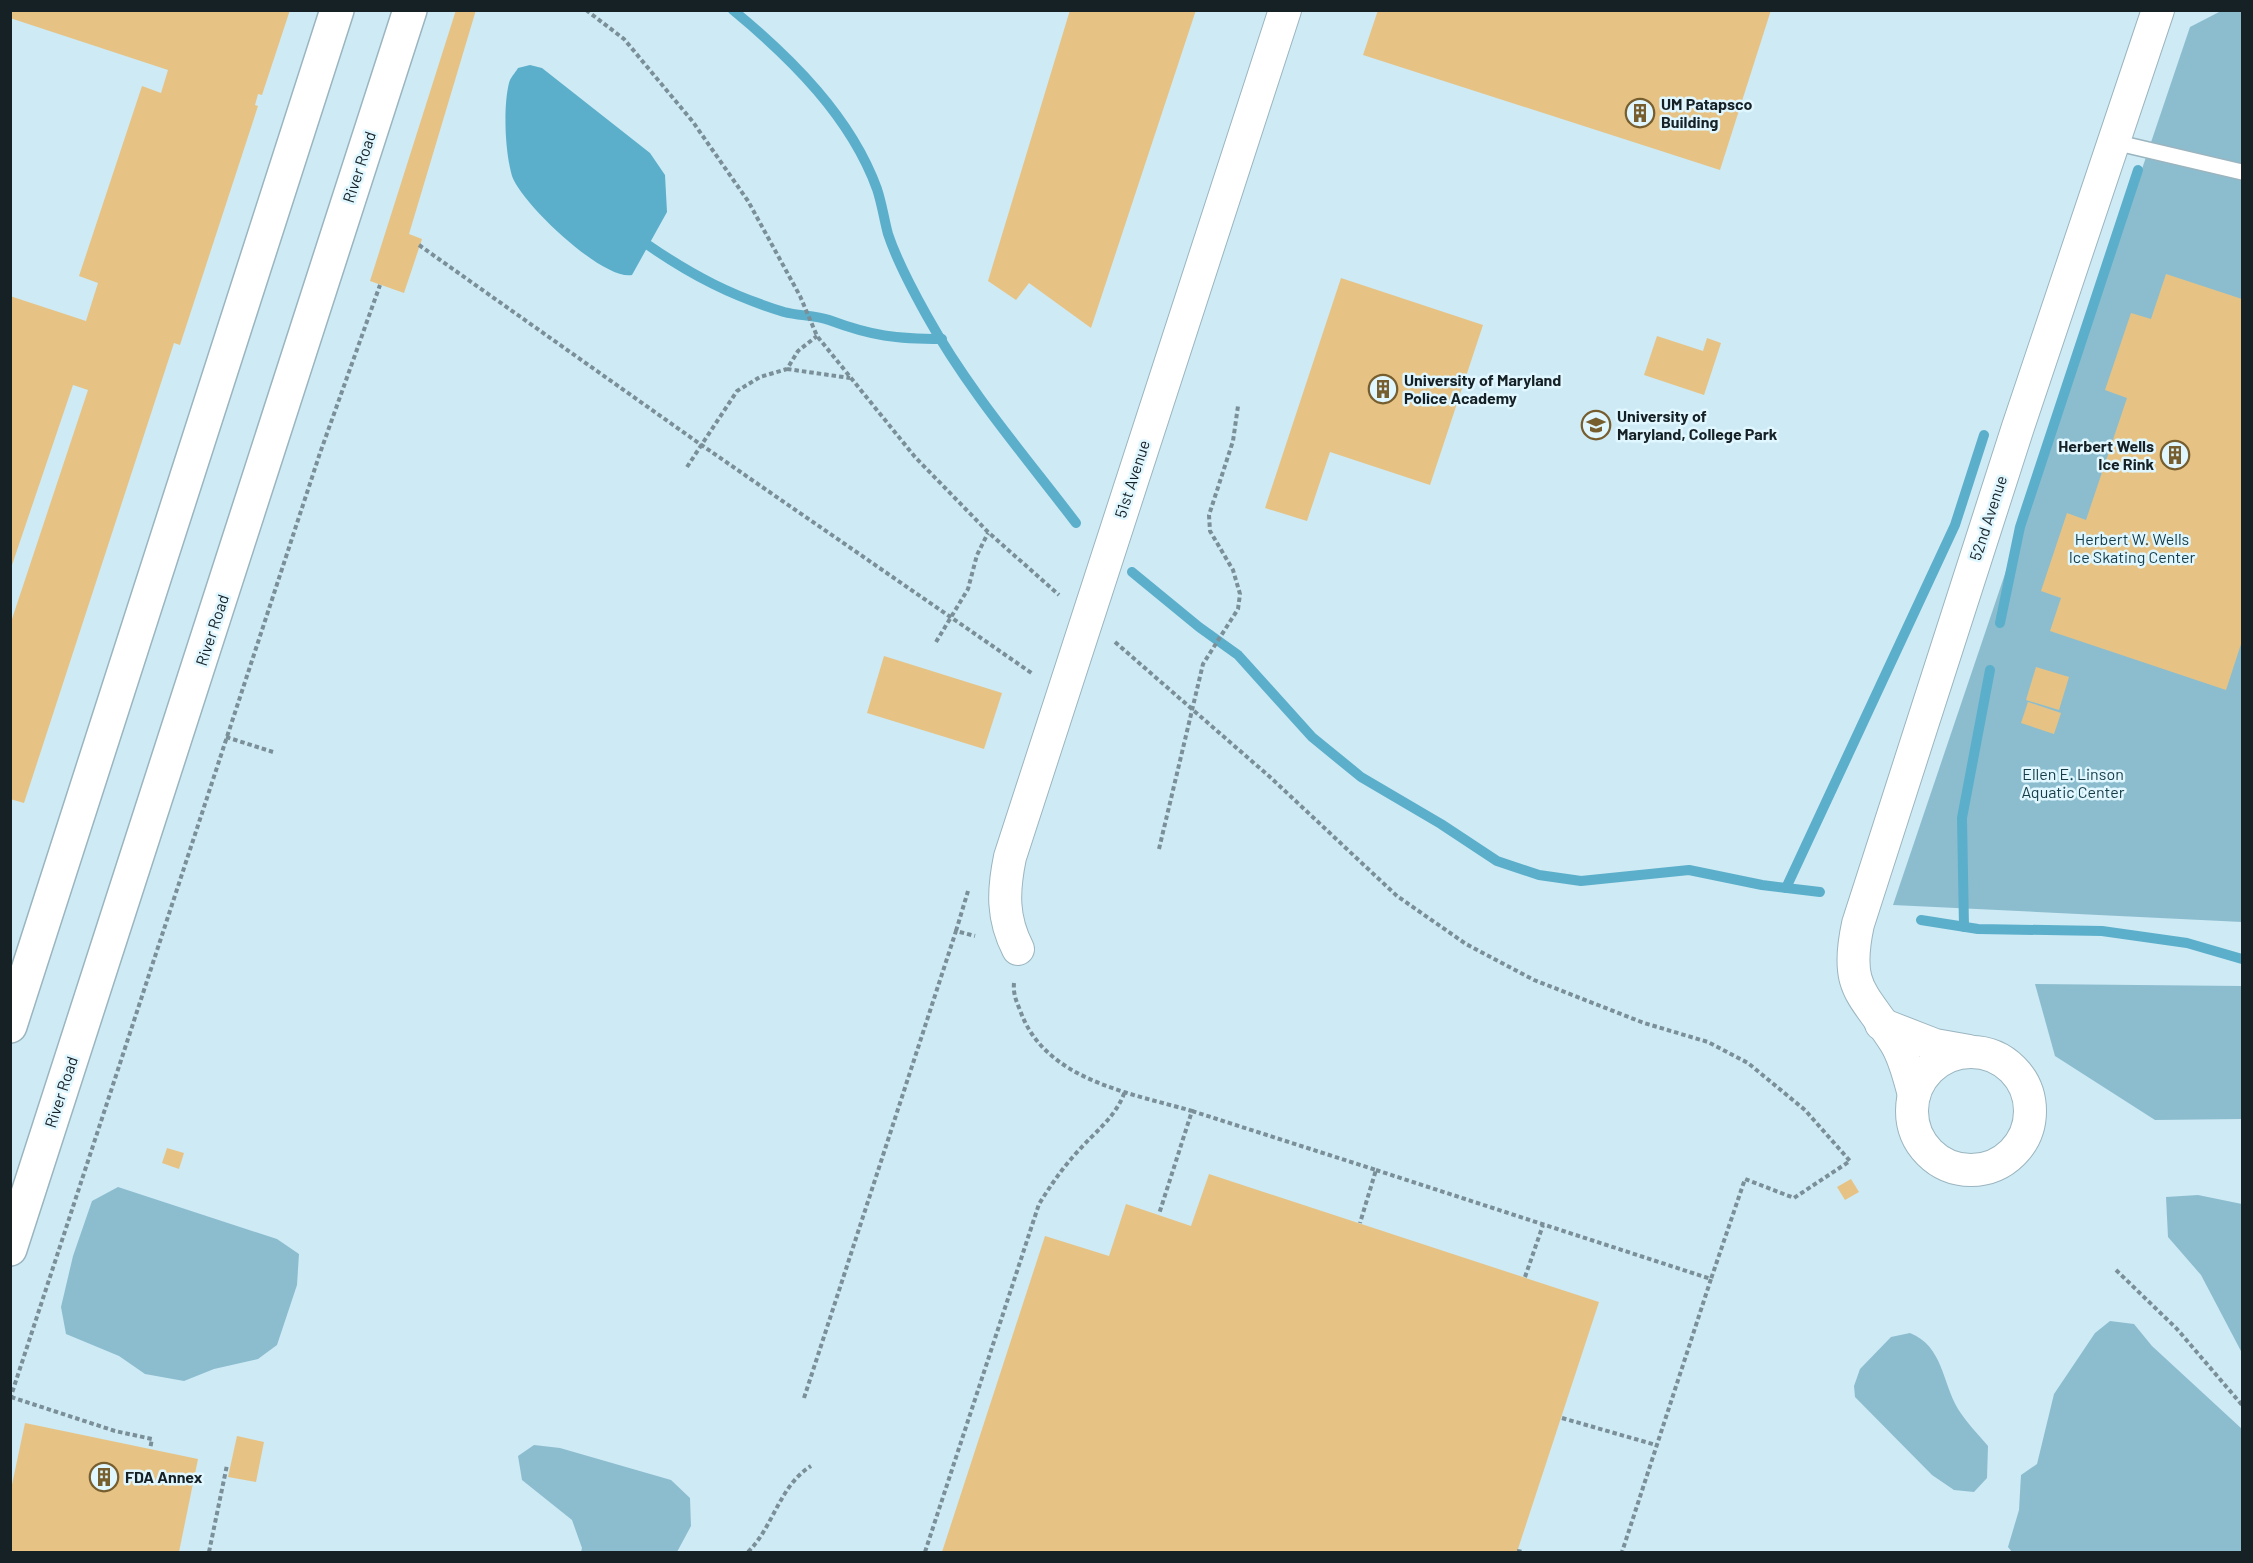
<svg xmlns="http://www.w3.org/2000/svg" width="2253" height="1563" font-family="Barlow,sans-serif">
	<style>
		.green { fill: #8cbdcf }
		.water { fill: #5cafca }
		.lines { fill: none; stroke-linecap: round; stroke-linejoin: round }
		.stream { stroke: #5cafca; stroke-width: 10 }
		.building { fill: #e6c384 }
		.service-casing { stroke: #9ab5bf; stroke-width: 18 }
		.minor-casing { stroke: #9ab5bf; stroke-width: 34 }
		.tertiary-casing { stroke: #9ab5bf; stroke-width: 36 }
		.path { stroke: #7a8f97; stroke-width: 4; stroke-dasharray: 4.5 3; stroke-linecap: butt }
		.service { stroke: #fff; stroke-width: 15 }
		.minor { stroke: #fff; stroke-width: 32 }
		.tertiary { stroke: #fff; stroke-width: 33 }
		.labels { text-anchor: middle; stroke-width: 5; stroke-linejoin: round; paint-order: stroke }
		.poi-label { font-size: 16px; font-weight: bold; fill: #162125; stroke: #e0f7ff; text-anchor: start }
		.street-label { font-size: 16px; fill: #162125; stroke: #e0f7ff }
		.park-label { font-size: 16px; fill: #153c48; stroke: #e0f7ff }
	</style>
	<rect width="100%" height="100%" fill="#ceeaf5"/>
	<!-- green -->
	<g class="green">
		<path d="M 2221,11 L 2242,11 L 2242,922 L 1893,905 L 2190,27 Z"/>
		<path d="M 2035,984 L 2242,986 L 2242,1119 L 2155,1120 L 2055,1056 Z"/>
		<path d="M 118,1187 L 277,1239 L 299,1254 L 297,1285 L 277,1345 L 258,1359 L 214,1369 L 184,1381 L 145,1374 L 119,1356 L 66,1334 L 61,1307 L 73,1256 L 92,1201 Z"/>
		<path d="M 2198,1195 L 2242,1204 L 2242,1353 L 2201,1275 L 2168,1237 L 2166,1197 Z"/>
		<path d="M 2110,1321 L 2134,1324 L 2152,1346 L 2242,1429 L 2242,1552 L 2012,1552 L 2008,1547 L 2019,1510 L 2021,1475 L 2037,1464 L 2054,1394 L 2095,1333 Z"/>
		<path d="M 1910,1333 C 1943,1346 1942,1382 1958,1409 C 1966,1422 1978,1434 1988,1446 L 1987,1478 L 1974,1492 L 1954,1490 L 1932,1475 L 1855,1397 L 1854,1386 L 1860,1369 L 1891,1337 Z"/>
		<path d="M 534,1445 L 560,1448 L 671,1480 L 690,1498 L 691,1526 L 677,1552 L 581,1552 L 582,1548 L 572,1520 L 522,1480 L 518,1456 Z"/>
	</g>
	<!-- water -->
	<path class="water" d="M 530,65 L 542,68 L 650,153 L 665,175 L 667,212 L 632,275 C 603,281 521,203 512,176 C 505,152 503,107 509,83 C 510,78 515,73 518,68 Z"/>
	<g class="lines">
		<!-- stream -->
		<g class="stream">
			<path d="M 733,10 C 791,58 851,117 877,189 C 882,204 884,219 888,234 C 897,261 913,291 927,316 C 968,390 1025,456 1076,523"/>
			<path d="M 648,245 C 693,276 732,296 784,312 C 799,316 815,315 829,320 C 872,336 896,339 942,339"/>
			<path d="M 1132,572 L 1199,627 L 1238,655 L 1312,737 L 1361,777 L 1441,824 L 1497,861 L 1539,875 L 1581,881 L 1689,870 L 1762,885 L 1820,892"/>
			<path d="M 2000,623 L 2020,527 L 2138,170"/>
			<path d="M 1786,888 L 1955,525 L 1984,435"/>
			<path d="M 1921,920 L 1978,929 L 2102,931 L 2187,943 L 2242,959"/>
			<path d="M 1964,927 L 1962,818 L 1990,670"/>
		</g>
	</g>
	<!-- building -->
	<g class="building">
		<path d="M 10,10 L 290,10 L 262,95 L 258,94 L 255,105 L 258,106 L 180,345 L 174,343 L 24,803 L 10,799 L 10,625 L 88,390 L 73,385 L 10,571 L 10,296 L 86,321 L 98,283 L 79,276 L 142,86 L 161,93 L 168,70 L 10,18 Z"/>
		<path d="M 456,10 L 476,10 L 409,234 L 422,239 L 404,293 L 370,281 Z"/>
		<path d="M 1070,10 L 1196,10 L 1091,328 L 1029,283 L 1016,300 L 988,281 Z"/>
		<path d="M 1378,10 L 1771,10 L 1720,170 L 1363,55 Z"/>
		<path d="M 2166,274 L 2242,299 L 2242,641 L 2226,690 L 2050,631 L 2061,598 L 2041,591 L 2067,513 L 2086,520 L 2127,398 L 2105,390 L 2131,313 L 2151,319 Z"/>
		<path d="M 1341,278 L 1483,325 L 1430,485 L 1330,452 L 1307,521 L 1265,508 Z"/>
		<path d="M 1657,336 L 1703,351 L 1707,338 L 1721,343 L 1704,395 L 1644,375 Z"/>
		<path d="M 884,656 L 1002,693 L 984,749 L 867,713 Z"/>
		<path d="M 2036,667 L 2069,677 L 2059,710 L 2026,700 Z"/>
		<path d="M 2028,702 L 2061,713 L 2054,734 L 2021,723 Z"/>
		<path d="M 167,1148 L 184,1153 L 179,1169 L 162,1163 Z"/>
		<path d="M 1209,1174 L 1599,1302 L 1517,1552 L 942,1552 L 1045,1236 L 1109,1256 L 1126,1204 L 1191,1226 Z"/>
		<path d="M 1851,1179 L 1859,1192 L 1845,1200 L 1837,1187 Z"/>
		<path d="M 25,1423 L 198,1459 L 179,1552 L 10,1552 L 10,1494 Z"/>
		<path d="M 237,1436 L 264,1442 L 256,1482 L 228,1477 Z"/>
	</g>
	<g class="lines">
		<!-- service casing -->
		<g class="service-casing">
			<path id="service" d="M 2114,142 L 2242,172"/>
		</g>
		<!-- minor casing -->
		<g class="minor-casing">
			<g id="minor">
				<path d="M 1018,949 C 1002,918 1003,891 1010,857 L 1285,10"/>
				<path d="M 1881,1024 L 1935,1045 L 1969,1051"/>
				<circle cx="1971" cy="1111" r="59"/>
				<path d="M 1914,1095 C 1909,1077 1905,1058 1895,1042 C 1863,992 1844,989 1858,924 L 2018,427 L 2158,10"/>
			</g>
		</g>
		<!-- tertiary casing -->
		<g class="tertiary-casing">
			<g id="tertiary">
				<path d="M 10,1026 L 337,10"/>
				<path d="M 10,1249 L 410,10"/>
			</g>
		</g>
		<!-- path -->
		<g class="path">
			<path d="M 586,10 L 624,39 L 693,122 L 748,201 L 800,296 L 817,336 L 915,457 L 988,532 L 1059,595"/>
			<path d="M 419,245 L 700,444 L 1033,674"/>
			<path d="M 787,369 L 850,378"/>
			<path d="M 687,467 L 737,391 L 760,377 L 787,369 L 798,351 L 817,336"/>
			<path d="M 936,642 L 968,589 L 977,555 L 988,533"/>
			<path d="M 1115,642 L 1270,777 L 1397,896 L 1466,944 L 1534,980 L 1644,1023 L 1708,1042 L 1748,1063 L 1805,1110 L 1850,1161 L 1794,1198 L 1745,1179 L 1711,1279"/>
			<path d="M 226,737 L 273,752"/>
			<path d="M 1159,849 L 1203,664 L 1238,609 L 1240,594 L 1233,570 L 1210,531 L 1209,515 L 1233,441 L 1238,406"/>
			<path d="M 956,931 L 968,891"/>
			<path d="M 1014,983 C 1013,993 1016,1001 1020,1010 C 1044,1080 1130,1093 1192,1111 L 1159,1214"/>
			<path d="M 1192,1111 L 1376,1170 L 1360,1223"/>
			<path d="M 1376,1170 L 1711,1279 L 1622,1552"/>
			<path d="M 2116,1270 L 2177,1329 L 2242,1405"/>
			<path d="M 1525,1277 L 1543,1225"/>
			<path d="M 11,1397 L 115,1431 L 152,1439 L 150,1449"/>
			<path d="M 804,1398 L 956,931 L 975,936"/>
			<path d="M 10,1399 L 320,453 L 380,285"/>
			<path d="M 1562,1418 L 1656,1445"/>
			<path d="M 1517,1551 L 1523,1552"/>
			<path d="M 209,1552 L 227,1465"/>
			<path d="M 748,1552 C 774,1526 779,1486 811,1466"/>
			<path d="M 925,1552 L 1039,1204 C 1051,1185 1063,1167 1079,1150 C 1096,1131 1116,1117 1125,1091"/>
		</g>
		<!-- service -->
		<use href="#service" class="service"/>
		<!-- minor -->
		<use href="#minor" class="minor"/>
		<!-- tertiary -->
		<use href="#tertiary" class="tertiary"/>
	</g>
	<!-- icons -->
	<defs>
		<g id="building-ring" transform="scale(1.5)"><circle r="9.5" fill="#e0f7ff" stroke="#775e2f" stroke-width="1.5"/><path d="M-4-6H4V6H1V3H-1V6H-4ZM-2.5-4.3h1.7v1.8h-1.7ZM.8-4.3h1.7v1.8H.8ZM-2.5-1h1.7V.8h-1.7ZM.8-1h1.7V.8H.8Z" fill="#775e2f"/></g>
		<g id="university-ring" transform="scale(1.5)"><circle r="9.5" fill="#e0f7ff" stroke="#775e2f" stroke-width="1.5"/><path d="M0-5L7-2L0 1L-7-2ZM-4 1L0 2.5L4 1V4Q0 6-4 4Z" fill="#775e2f"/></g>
	</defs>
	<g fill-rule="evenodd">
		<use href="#building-ring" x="1640" y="113"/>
		<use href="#building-ring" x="1383" y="389"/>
		<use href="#university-ring" x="1596" y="425"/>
		<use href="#building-ring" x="2175" y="455"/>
		<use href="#building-ring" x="104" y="1477"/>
	</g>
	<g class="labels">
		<!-- poi labels -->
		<g class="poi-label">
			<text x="1661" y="110">UM Patapsco<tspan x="1661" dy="18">Building</tspan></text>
			<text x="1404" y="386">University of Maryland<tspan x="1404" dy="18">Police Academy</tspan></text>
			<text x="1617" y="422">University of<tspan x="1617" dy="18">Maryland, College Park</tspan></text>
			<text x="2154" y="452" text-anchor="end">Herbert Wells<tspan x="2154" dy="18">Ice Rink</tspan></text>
			<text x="125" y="1483">FDA Annex</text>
		</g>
		<!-- street labels -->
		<g class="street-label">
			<text transform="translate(359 167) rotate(-72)" y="6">River Road</text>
			<text transform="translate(1132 479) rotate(-72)" y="6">51st Avenue</text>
			<text transform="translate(1988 518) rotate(-72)" y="6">52nd Avenue</text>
			<text transform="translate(212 630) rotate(-72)" y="6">River Road</text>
			<text transform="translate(61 1092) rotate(-72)" y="6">River Road</text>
		</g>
		<!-- park labels -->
		<g class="park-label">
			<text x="2132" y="545">Herbert W. Wells<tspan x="2132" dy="18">Ice Skating Center</tspan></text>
			<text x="2073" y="780">Ellen E. Linson<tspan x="2073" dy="18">Aquatic Center</tspan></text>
		</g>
	</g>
	<!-- border -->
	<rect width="2253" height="1563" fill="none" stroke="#162125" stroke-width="24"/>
</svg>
